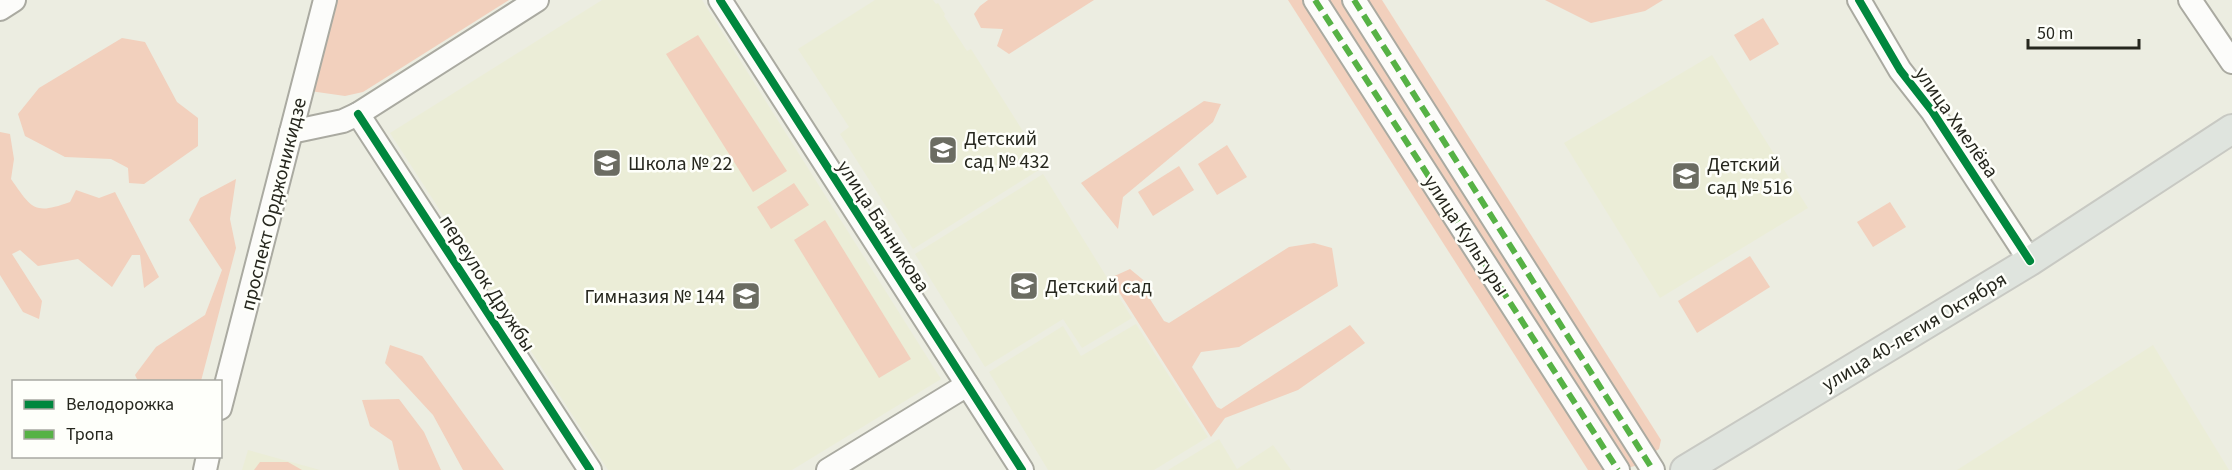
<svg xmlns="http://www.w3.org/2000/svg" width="2232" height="470" font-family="'Source Sans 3',sans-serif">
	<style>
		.built { fill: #ebedd7 }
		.green { fill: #f2d0bd }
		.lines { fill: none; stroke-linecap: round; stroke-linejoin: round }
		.minor-casing { stroke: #aaaaa1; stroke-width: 26 }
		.major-casing { stroke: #c8c9c3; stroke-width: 32 }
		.minor { stroke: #fcfcfa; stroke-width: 22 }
		.major { stroke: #dfe4de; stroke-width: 28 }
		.quiet { stroke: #56b245; stroke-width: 6; stroke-dasharray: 12 6; stroke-linecap: butt }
		.cycleway-casing { stroke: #fefffa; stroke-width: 11 }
		.cycleway { stroke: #00873e; stroke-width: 8 }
		.labels { text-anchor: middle; stroke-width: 5; stroke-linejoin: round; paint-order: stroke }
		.street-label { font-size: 20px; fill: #26271e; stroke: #fefffa }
		.poi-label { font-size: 20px; fill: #26271e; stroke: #fefffa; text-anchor: start }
	</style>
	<rect width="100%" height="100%" fill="#ecede1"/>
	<!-- built -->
	<g class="built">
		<path d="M 602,0 L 702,0 L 941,379 L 792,470 L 608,470 L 390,133 Z"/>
		<path d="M 875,0 L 933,0 L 936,4 L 938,3 L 945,14 L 944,16 L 967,51 L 971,49 L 1045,166 L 913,249 L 840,134 L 849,127 L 798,49 Z"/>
		<path d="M 1712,55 L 1808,208 L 1660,298 L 1564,143 Z"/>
		<path d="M 1043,174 L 1132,318 L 1082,348 L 1063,319 L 985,367 L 915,254 Z"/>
		<path d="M 1136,324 L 1208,437 L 1154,470 L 1048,470 L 989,372 L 1063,326 L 1081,356 Z"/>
		<path d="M 2153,345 L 2229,470 L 1957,470 Z"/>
		<path d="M 1219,439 L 1237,469 L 1273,445 L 1291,470 L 1168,470 Z"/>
		<path d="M 248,450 L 320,470 L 242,470 Z"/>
	</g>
	<!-- green -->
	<g class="green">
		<path d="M 337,0 L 509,0 L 363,92 L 345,96 L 310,91 Z"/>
		<path d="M 988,0 L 1094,0 L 1009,54 L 997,46 L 1003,29 L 981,28 L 974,14 L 980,6 Z"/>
		<path d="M 1288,0 L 1308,0 L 1608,470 L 1588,470 Z"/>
		<path d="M 1325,0 L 1345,0 L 1638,461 L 1635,466 L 1626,468 Z"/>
		<path d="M 1362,0 L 1382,0 L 1661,440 L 1659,449 L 1654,452 Z"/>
		<path d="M 1545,0 L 1663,0 L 1645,11 L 1591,23 Z"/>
		<path d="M 1763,18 L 1779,44 L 1750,61 L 1734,35 Z"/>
		<path d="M 698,35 L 787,171 L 753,192 L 666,54 Z"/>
		<path d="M 122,38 L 145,42 L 177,102 L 198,118 L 198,146 L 144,184 L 129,183 L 128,168 L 111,159 L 65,157 L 25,136 L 18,114 L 39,88 Z"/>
		<path d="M 1204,101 L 1221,104 L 1213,122 L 1123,197 L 1118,229 L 1081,183 Z"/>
		<path d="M 0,132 L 10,134 L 14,159 L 11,179 C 32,209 34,215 70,202 L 76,190 L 99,198 L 115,192 L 159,277 L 144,288 L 140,255 L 132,255 L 112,287 L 78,259 L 38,266 L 20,250 L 12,254 L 42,301 L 39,319 L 23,312 L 0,275 Z"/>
		<path d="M 1227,145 L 1247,177 L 1217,195 L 1198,164 Z"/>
		<path d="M 1179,166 L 1194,190 L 1153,216 L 1138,192 Z"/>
		<path d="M 236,179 L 230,219 L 236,248 L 201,381 L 138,381 L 135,375 L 156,347 L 205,315 L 222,270 L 189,220 L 200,198 Z"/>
		<path d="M 794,183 L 809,205 L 771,229 L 757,207 Z"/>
		<path d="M 1890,202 L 1906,227 L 1873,247 L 1857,222 Z"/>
		<path d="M 825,220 L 911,359 L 879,378 L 794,240 Z"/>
		<path d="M 1314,243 L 1332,248 L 1338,286 L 1239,347 L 1201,352 L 1192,367 L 1217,407 L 1221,409 L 1350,325 L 1365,343 L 1298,390 L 1225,418 L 1211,437 L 1110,278 L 1130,269 L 1153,288 L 1148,296 L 1164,321 L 1169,323 L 1289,247 Z"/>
		<path d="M 1750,256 L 1770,287 L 1697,333 L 1678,301 Z"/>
		<path d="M 390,345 L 422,356 L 504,470 L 463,470 L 433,415 L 385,363 Z"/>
		<path d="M 399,399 L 424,432 L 441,470 L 399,470 L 392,441 L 370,426 L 362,400 Z"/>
		<path d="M 260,462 L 288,462 L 302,470 L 254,470 Z"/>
	</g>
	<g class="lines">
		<!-- minor casing -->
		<g class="minor-casing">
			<g id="minor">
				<path d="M 720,0 L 1022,470"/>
				<path d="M 1315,0 L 1618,470"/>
				<path d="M 1354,0 L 1653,470"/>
				<path d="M 1859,0 L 1900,70 L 1932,111 L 2030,261"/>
				<path d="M 2190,0 L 2232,62"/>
				<path d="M 0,9 L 14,0"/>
				<path d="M 358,114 L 590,470"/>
				<path d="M 291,132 L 343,121 L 358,114 L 537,0"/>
				<path d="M 220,408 L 325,0"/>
				<path d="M 205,470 L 208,456"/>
				<path d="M 828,470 L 967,385"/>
			</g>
		</g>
		<!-- major casing -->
		<g class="major-casing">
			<path id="major" d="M 1685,470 L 2030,261 L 2232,129"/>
		</g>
		<!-- minor -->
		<use href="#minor" class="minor"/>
		<!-- major -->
		<use href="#major" class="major"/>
		<!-- quiet -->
		<g class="quiet">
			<path d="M 1315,0 L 1618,470"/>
			<path d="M 1354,0 L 1653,470"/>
		</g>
		<!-- cycleway casing -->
		<g class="cycleway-casing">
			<g id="cycleway">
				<path d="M 720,0 L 1022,470"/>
				<path d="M 1859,0 L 1900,70 L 1932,111 L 2030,261"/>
				<path d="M 358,114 L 590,470"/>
			</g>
		</g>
		<!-- cycleway -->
		<use href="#cycleway" class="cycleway"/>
	</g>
	<!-- icons -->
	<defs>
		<g id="school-square" transform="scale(1.5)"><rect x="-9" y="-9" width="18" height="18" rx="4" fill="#6b6c62" stroke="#fefffa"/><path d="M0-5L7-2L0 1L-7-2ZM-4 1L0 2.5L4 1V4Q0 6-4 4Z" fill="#fff"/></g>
	</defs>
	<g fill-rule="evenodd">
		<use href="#school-square" x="943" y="150"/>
		<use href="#school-square" x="607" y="163"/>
		<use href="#school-square" x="1686" y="176"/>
		<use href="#school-square" x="1024" y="286"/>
		<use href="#school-square" x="746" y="296"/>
	</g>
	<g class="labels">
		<!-- street labels -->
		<g class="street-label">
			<text transform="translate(1957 122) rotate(55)" y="7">улица Хмелёва</text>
			<text transform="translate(273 204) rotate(-76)" y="7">проспект Орджоникидзе</text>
			<text transform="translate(884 226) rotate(57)" y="7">улица Банникова</text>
			<text transform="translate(1467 235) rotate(57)" y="7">улица Культуры</text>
			<text transform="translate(488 283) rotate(57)" y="7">переулок Дружбы</text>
			<text transform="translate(1914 331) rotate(-31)" y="7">улица 40-летия Октября</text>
		</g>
		<!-- poi labels -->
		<g class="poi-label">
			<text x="964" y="145">Детский<tspan x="964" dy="23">сад № 432</tspan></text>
			<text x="628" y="170">Школа № 22</text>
			<text x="1707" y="171">Детский<tspan x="1707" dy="23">сад № 516</tspan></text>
			<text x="1045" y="293">Детский сад</text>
			<text x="725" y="303" text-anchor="end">Гимназия № 144</text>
		</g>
	</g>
	<!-- legend -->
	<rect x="12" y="380" width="210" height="78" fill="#fefffa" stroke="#a8a9a2" stroke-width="1.5"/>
	<rect x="24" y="400" width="30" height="9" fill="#00873e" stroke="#a8a9a2" stroke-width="1.5"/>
	<text x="66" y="410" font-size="18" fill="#26271e">Велодорожка</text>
	<rect x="24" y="430" width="30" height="9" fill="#56b245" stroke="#a8a9a2" stroke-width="1.5"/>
	<text x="66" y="440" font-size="18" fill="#26271e">Тропа</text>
	<!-- scale -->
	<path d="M2028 39v9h111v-9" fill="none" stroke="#26271e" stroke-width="3"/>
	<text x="2037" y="39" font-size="18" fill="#26271e" stroke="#fefffa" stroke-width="4.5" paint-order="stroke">50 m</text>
</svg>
